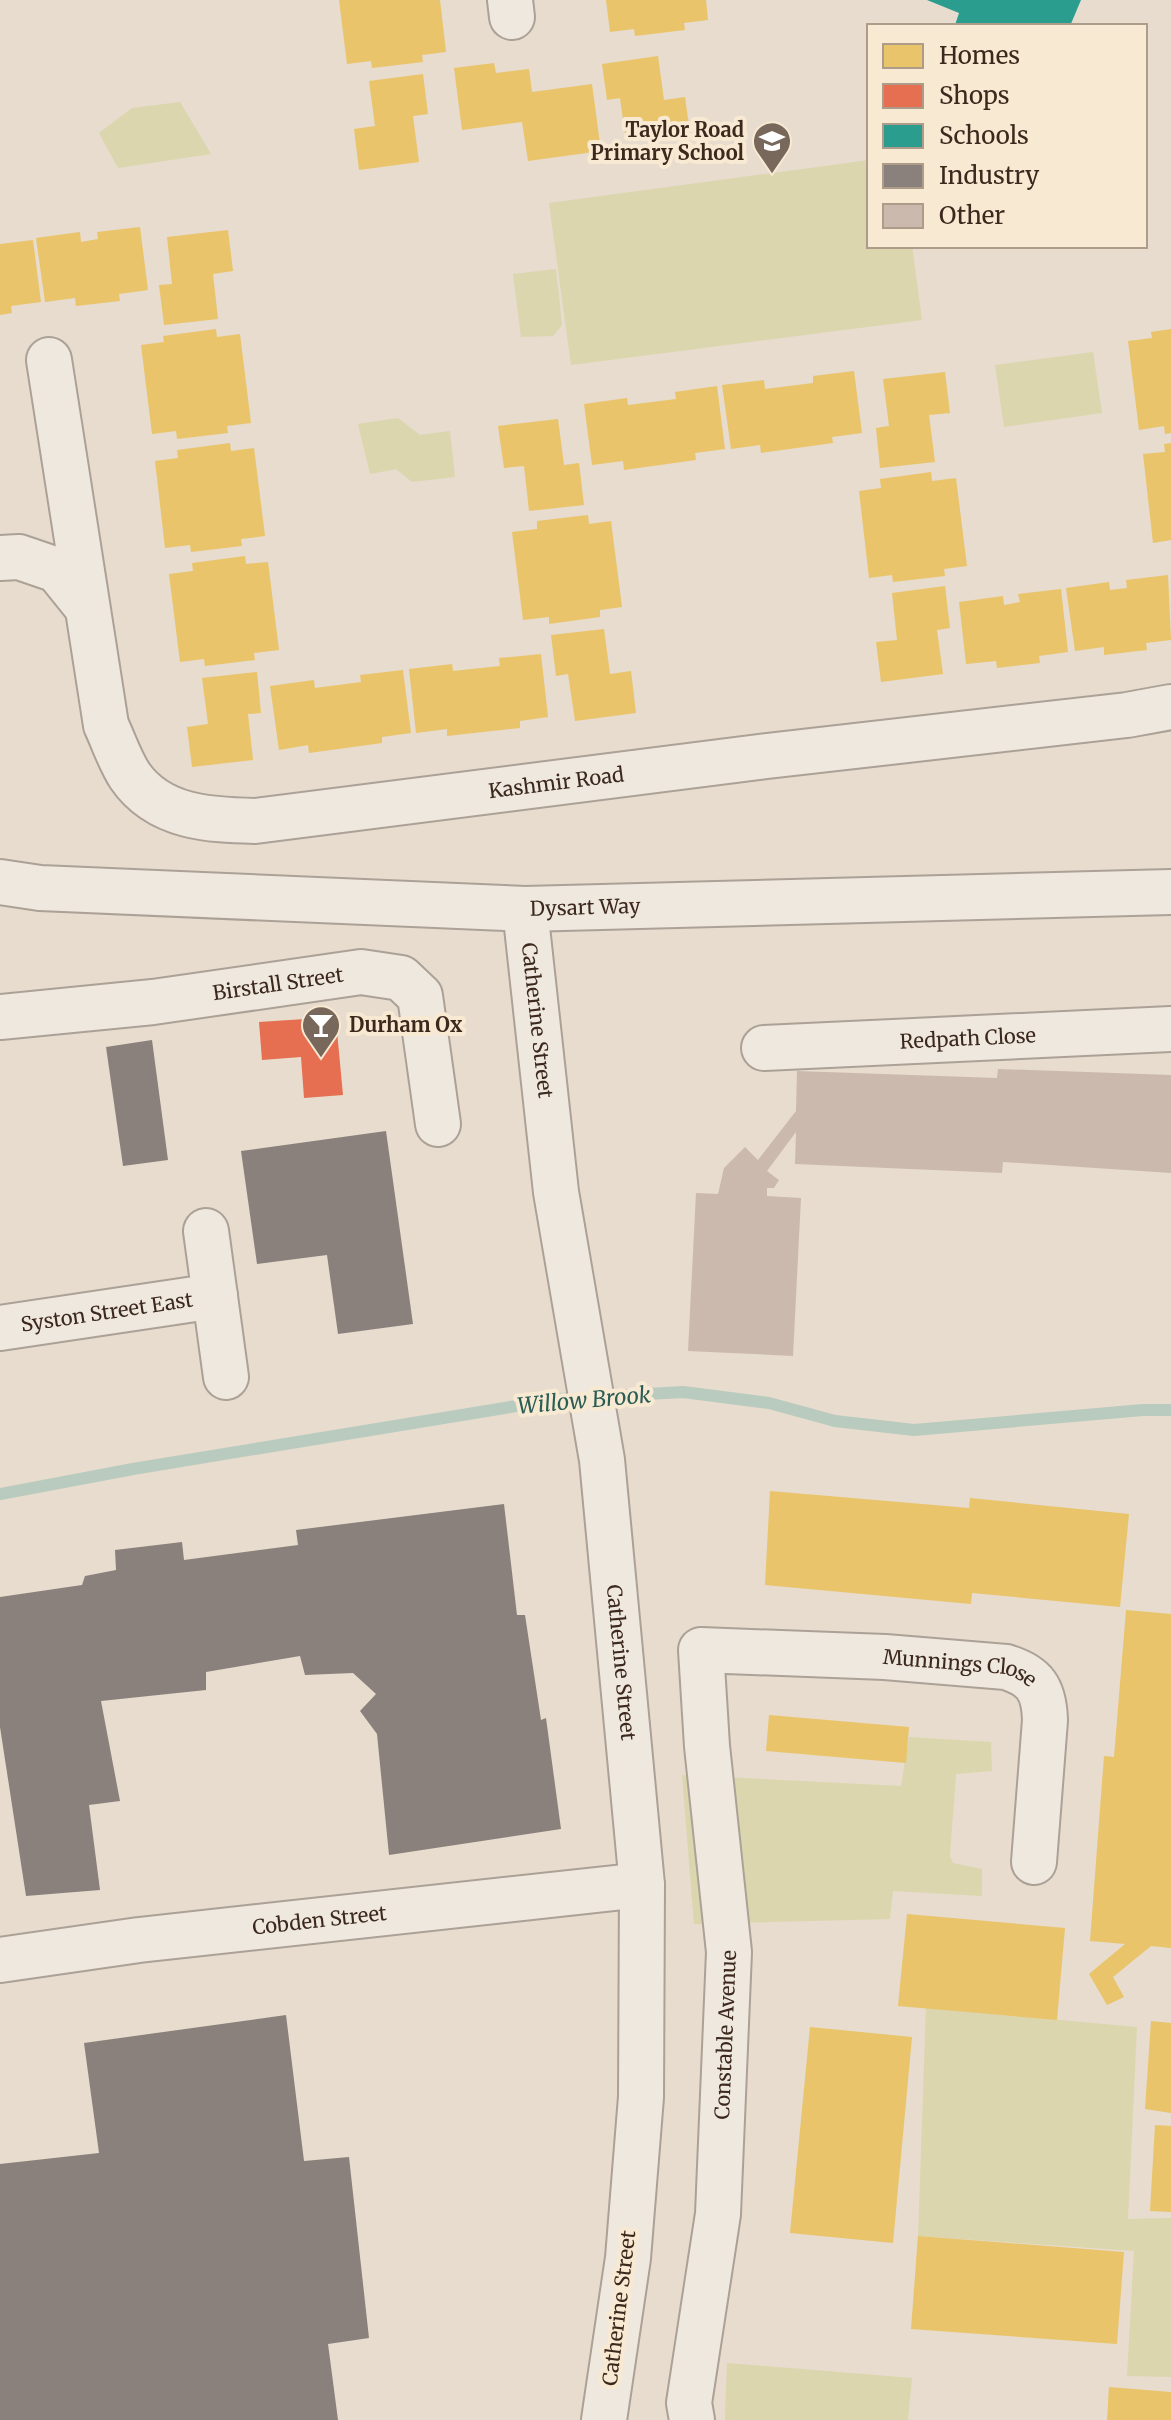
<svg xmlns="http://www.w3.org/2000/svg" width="1171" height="2420" font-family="Merriweather,serif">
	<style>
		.green { fill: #dbd6ae }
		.homes { fill: #e9c46a }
		.shops { fill: #e76f51 }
		.schools { fill: #2a9d8f }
		.industry { fill: #8a817c }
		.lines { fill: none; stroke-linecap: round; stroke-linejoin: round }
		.stream { stroke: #b9cbbe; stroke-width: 12 }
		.building { fill: #cbb9ae }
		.minor-casing { stroke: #aca196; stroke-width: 48 }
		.tertiary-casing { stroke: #aca196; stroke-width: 48 }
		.minor { stroke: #efe8df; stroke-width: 44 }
		.tertiary { stroke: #efe8df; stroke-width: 44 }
		.labels { text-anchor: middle; stroke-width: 8; stroke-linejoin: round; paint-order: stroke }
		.poi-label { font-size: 20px; font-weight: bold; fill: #3c281d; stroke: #f8e9d2; text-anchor: end }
		.street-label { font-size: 20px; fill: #3c281d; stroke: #f8e9d2 }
		.water-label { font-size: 22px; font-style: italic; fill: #2b5d54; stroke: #f8e9d2 }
	</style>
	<rect width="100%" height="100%" fill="#e7dccd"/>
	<!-- green -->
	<g class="green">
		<path d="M 180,102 L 211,154 L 118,168 L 99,133 L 132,108 Z"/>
		<path d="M 869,160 L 869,246 L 912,246 L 922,320 L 571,365 L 549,203 Z"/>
		<path d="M 556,269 L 562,325 L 553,336 L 521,337 L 513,274 Z"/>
		<path d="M 1093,352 L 1102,413 L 1004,427 L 995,365 Z"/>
		<path d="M 398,418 L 420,435 L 450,431 L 455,477 L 412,482 L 396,469 L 370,474 L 358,424 Z"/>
		<path d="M 909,1737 L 991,1742 L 992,1771 L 956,1774 L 950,1856 L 953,1863 L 982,1869 L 982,1896 L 893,1891 L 890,1919 L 694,1924 L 682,1775 L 901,1786 Z"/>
		<path d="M 926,2008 L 1137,2027 L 1128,2219 L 1171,2218 L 1171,2377 L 1127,2376 L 1134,2251 L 918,2236 Z"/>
		<path d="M 727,2363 L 912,2378 L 908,2420 L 725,2420 Z"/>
	</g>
	<!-- homes -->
	<g class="homes">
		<path d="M 339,0 L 440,0 L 446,52 L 422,55 L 423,62 L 372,68 L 371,61 L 347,64 Z"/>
		<path d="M 606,0 L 706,0 L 708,20 L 684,23 L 685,30 L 635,36 L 634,29 L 610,32 Z"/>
		<path d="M 658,56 L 664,100 L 685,97 L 690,133 L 626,141 L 620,98 L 607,100 L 602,64 Z"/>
		<path d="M 494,63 L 496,73 L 529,69 L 532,92 L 592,84 L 601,151 L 528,161 L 522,122 L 462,130 L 454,68 Z"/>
		<path d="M 423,74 L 428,114 L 413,116 L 419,162 L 359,170 L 354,129 L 375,126 L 369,81 Z"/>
		<path d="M 140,227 L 148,290 L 119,294 L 120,301 L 76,306 L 75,298 L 45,302 L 36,238 L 80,232 L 81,242 L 98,239 L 97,232 Z"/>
		<path d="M 228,230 L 233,271 L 213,274 L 218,319 L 164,325 L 159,285 L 172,284 L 167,237 Z"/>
		<path d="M 33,240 L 41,302 L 11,306 L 12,313 L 0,315 L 0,244 Z"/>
		<path d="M 216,329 L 217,337 L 240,334 L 251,423 L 227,426 L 228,433 L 177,439 L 176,431 L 152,434 L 141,345 L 164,342 L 163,336 Z"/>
		<path d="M 1171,329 L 1171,433 L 1165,434 L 1164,426 L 1139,430 L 1128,341 L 1152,338 L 1151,332 Z"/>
		<path d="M 854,371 L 862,433 L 832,437 L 833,443 L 761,453 L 760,445 L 731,449 L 722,385 L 764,380 L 765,389 L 813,383 L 813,376 Z"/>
		<path d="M 945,372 L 950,413 L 929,415 L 935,462 L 880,468 L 876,428 L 889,426 L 883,379 Z"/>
		<path d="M 717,386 L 725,449 L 695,453 L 696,460 L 624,470 L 623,461 L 592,465 L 584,404 L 627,398 L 628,405 L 676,399 L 675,392 Z"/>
		<path d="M 558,419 L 564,465 L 579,463 L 584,505 L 529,511 L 524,466 L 504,468 L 498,426 Z"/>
		<path d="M 230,443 L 231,451 L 254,448 L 265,536 L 241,539 L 242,546 L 191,552 L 190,545 L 165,548 L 155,461 L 178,458 L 177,450 Z"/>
		<path d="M 1171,443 L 1171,540 L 1153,543 L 1143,454 L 1165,452 L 1164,444 Z"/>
		<path d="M 931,472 L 932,481 L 956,478 L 967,566 L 944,569 L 945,576 L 893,582 L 892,575 L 869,578 L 859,491 L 881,488 L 880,479 Z"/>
		<path d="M 588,515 L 589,524 L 611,521 L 622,607 L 600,610 L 600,617 L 549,624 L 549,617 L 523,620 L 512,532 L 537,529 L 537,521 Z"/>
		<path d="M 245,556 L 246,564 L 268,562 L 279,650 L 254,653 L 255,660 L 205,666 L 204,659 L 180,662 L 169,574 L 193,571 L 192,563 Z"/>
		<path d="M 1168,575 L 1171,640 L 1146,643 L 1147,650 L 1104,655 L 1104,647 L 1075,651 L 1066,588 L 1109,582 L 1110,590 L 1127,588 L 1126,580 Z"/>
		<path d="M 945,586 L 950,628 L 937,630 L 943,674 L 881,682 L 876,642 L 897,640 L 892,593 Z"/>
		<path d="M 1061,589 L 1068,652 L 1039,656 L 1040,663 L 997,668 L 996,661 L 966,664 L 959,602 L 1003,596 L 1004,605 L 1020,602 L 1018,594 Z"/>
		<path d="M 604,629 L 610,674 L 631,671 L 636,713 L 575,721 L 568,674 L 556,676 L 551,635 Z"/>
		<path d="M 541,654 L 548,717 L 520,721 L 520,728 L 447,736 L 447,729 L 416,733 L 409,669 L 452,664 L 453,671 L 500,666 L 499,658 Z"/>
		<path d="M 403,670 L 411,733 L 382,737 L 382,743 L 309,753 L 308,745 L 279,750 L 270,686 L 314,680 L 315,688 L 361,682 L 360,675 Z"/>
		<path d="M 257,672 L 261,713 L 248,714 L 253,760 L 192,767 L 187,727 L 208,724 L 202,678 Z"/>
		<path d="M 770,1491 L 969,1508 L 970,1498 L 1129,1514 L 1120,1607 L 972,1593 L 971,1604 L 765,1585 Z"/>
		<path d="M 1126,1610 L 1171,1614 L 1171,1948 L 1151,1946 L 1113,1977 L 1124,1997 L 1107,2005 L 1089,1974 L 1125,1944 L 1090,1941 L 1104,1756 L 1114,1757 Z"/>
		<path d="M 769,1715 L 909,1727 L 906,1763 L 766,1751 Z"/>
		<path d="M 907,1914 L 1065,1928 L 1057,2020 L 898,2006 Z"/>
		<path d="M 1151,2021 L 1171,2023 L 1171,2113 L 1145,2109 Z"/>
		<path d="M 810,2027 L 912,2037 L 893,2243 L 790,2233 Z"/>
		<path d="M 1155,2125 L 1171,2126 L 1171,2212 L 1150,2211 Z"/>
		<path d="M 918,2236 L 1124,2252 L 1117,2344 L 911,2329 Z"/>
		<path d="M 1109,2387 L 1171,2392 L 1171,2420 L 1107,2420 Z"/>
	</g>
	<!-- shops -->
	<path class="shops" d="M 320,1018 L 337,1031 L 343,1095 L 304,1098 L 301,1057 L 262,1060 L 259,1022 Z"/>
	<!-- schools -->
	<path class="schools" d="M 927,0 L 1081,0 L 1070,26 L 958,26 L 955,25 L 959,13 Z"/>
	<!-- industry -->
	<g class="industry">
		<path d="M 152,1040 L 168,1160 L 123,1166 L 106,1047 Z"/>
		<path d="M 386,1131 L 413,1324 L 338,1334 L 327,1255 L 257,1264 L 241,1151 Z"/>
		<path d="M 504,1504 L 517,1615 L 525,1615 L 541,1720 L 546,1718 L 561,1829 L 389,1855 L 377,1734 L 360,1711 L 376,1694 L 353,1673 L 305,1675 L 300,1656 L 206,1672 L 206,1690 L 101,1701 L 120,1801 L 89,1805 L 100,1890 L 26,1896 L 0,1727 L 0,1597 L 82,1585 L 85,1576 L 116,1570 L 115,1550 L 182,1542 L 184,1560 L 298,1545 L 296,1530 Z"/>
		<path d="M 286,2015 L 304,2161 L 349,2157 L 369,2338 L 328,2344 L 338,2420 L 0,2420 L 0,2164 L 99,2153 L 84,2043 Z"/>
	</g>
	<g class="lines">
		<!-- stream -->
		<path class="stream" d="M 0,1494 L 133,1469 L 559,1399 L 683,1392 L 769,1403 L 835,1421 L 914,1430 L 1143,1410 L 1171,1410"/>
	</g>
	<!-- building -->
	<path class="building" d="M 998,1069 L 1171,1075 L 1171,1173 L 1003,1162 L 1002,1173 L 795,1164 L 796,1132 L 767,1171 L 779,1180 L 774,1188 L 767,1188 L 767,1196 L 801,1198 L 793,1356 L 688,1351 L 696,1193 L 718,1194 L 724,1168 L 745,1147 L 758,1160 L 796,1111 L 797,1071 L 997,1078 Z"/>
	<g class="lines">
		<!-- minor casing -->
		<g class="minor-casing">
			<g id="minor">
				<path d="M 510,0 L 512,17"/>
				<path id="s1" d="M 49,360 L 106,725 C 114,742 120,761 130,776 C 159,818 210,820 255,821 L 767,756 L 1127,715 L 1171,707"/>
				<path d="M 0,558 L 19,557 L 57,570 L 86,606"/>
				<path id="s2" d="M 0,1017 L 153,1002 L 361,972 L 401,978 L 420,996 L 438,1124"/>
				<path id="s3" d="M 764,1048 L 1171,1029"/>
				<path d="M 206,1231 L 226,1377"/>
				<path id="s4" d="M 0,1328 L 215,1296"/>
				<path id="s5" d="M 0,1960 L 139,1940 L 642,1885"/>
				<path id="s6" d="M 692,2420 L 689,2403 L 718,2214 L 729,1952 L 707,1746 L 701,1650 L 885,1657 L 1006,1667 C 1035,1676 1044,1689 1045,1720 L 1034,1862"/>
			</g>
		</g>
		<!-- tertiary casing -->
		<g class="tertiary-casing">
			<g id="tertiary">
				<path id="s7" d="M 0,882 L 40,888 L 525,909 L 1171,892"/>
				<path id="s8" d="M 525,909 L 556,1192 L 602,1460 L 642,1885 L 641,2097 L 628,2258 L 604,2420"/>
			</g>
		</g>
		<!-- minor -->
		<use href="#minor" class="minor"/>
		<!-- tertiary -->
		<use href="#tertiary" class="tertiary"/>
	</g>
	<!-- icons -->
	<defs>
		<g id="school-pin" transform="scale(2)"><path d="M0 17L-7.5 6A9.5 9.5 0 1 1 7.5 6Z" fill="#78675b" stroke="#f8e9d2"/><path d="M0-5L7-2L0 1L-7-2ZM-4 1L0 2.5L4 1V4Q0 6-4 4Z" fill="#fff"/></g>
		<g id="bar-pin" transform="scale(2)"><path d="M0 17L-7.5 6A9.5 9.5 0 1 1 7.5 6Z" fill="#78675b" stroke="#f8e9d2"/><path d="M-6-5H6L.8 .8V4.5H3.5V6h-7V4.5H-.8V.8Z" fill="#fff"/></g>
	</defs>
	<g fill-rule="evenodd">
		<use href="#school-pin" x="772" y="141"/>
		<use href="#bar-pin" x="321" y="1025"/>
	</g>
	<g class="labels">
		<!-- poi labels -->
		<g class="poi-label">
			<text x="744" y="137">Taylor Road<tspan x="744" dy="23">Primary School</tspan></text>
			<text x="349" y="1032" text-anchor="start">Durham Ox</text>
		</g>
		<!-- street labels -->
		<g class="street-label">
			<text dy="7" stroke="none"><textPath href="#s1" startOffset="868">Kashmir Road</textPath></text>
			<text dy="7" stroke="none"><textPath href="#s7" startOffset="586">Dysart Way</textPath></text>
			<text dy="7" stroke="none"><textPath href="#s2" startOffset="280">Birstall Street</textPath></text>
			<text dy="7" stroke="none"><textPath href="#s8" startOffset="112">Catherine Street</textPath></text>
			<text dy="7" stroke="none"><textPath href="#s3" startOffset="204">Redpath Close</textPath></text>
			<text dy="7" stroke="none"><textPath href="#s4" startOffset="108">Syston Street East</textPath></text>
			<text dy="7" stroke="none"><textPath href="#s8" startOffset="760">Catherine Street</textPath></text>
			<text dy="7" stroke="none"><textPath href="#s6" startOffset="1034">Munnings Close</textPath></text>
			<text dy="7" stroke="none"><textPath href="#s5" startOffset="322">Cobden Street</textPath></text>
			<text dy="7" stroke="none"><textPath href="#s6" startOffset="388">Constable Avenue</textPath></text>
			<text transform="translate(619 2308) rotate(-83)" y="7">Catherine Street</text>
		</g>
		<!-- water labels -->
		<g class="water-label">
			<text transform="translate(584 1400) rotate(-5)" y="8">Willow Brook</text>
		</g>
	</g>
	<!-- legend -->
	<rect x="867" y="24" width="280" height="224" fill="#f8e9d2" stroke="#ad9c8a" stroke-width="2"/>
	<rect x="883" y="44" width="40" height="24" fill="#e9c46a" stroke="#ad9c8a" stroke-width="2"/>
	<text x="939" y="64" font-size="24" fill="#3c281d">Homes</text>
	<rect x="883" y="84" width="40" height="24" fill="#e76f51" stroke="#ad9c8a" stroke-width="2"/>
	<text x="939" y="104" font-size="24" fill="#3c281d">Shops</text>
	<rect x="883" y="124" width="40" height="24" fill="#2a9d8f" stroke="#ad9c8a" stroke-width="2"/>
	<text x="939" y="144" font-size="24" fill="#3c281d">Schools</text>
	<rect x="883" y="164" width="40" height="24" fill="#8a817c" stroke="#ad9c8a" stroke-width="2"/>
	<text x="939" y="184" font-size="24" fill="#3c281d">Industry</text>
	<rect x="883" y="204" width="40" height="24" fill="#cbb9ae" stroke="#ad9c8a" stroke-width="2"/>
	<text x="939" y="224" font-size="24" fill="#3c281d">Other</text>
</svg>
